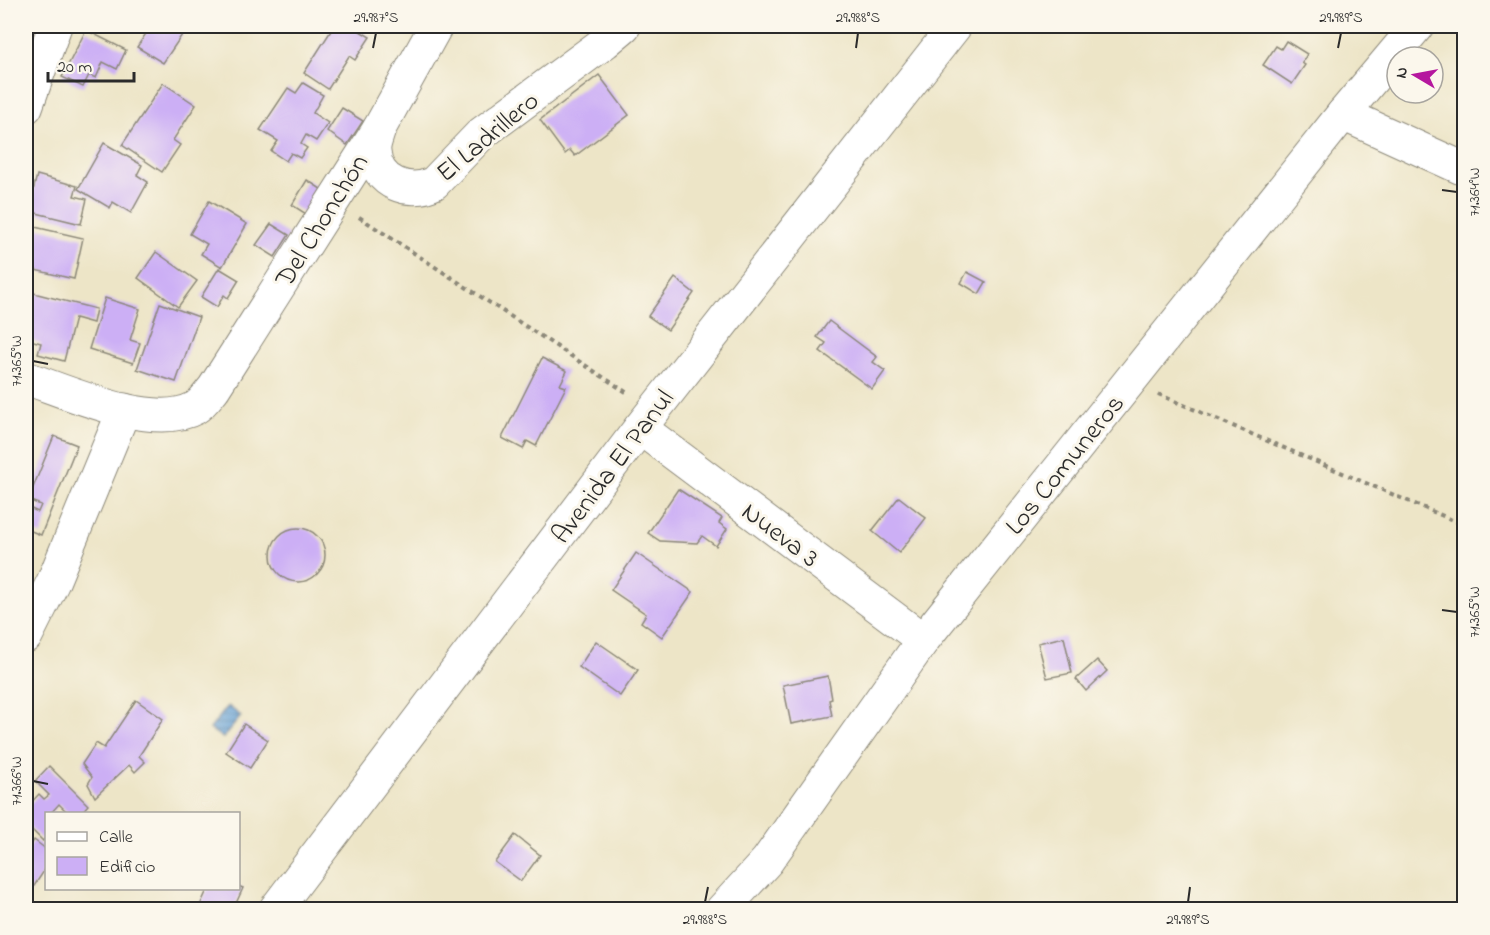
<svg xmlns="http://www.w3.org/2000/svg" width="1490" height="935" font-family="'Indie Flower',sans-serif">
	<style>
		.water { fill: url(#water-rules); stroke: #47657f; stroke-width: 1.5 }
		.building { fill: #ccaff5 }
		.lines { fill: none; stroke-linecap: round; stroke-linejoin: round }
		.minor-casing { stroke: #8c8879; stroke-width: 35 }
		.tertiary-casing { stroke: #8c8879; stroke-width: 35 }
		.path { stroke: #8c8879; stroke-width: 4; stroke-dasharray: 4.5 4.5; stroke-linecap: butt }
		.minor { stroke: #fff; stroke-width: 33 }
		.tertiary { stroke: #fff; stroke-width: 33 }
		.ticks { fill: none; stroke: #2b2b2b; stroke-width: 2 }
		.labels { text-anchor: middle; stroke-width: 6; stroke-linejoin: round; paint-order: stroke }
		.street-label { font-size: 27px; fill: #2b2b2b; stroke: #fbf7ec }
		.neatline { fill: none; stroke: #2b2b2b; stroke-width: 2 }
		.ticks-label { font-size: 15px; text-anchor: middle; fill: #2b2b2b }
	</style>
	<defs>
		<pattern id="water-rules" width="6" height="5" patternUnits="userSpaceOnUse" patternTransform="scale(1.5)"><rect width="6" height="5" fill="#639fd3"/><path d="M0 2.5h6" fill="none" stroke="#5282ab"/></pattern>
	</defs>
	<rect width="100%" height="100%" fill="#fbf7ec"/>
	<filter id="ink" filterUnits="userSpaceOnUse"><feTurbulence type="fractalNoise" baseFrequency=".0167" numOctaves="2"/><feDisplacementMap in="SourceGraphic" scale="12" xChannelSelector="R" yChannelSelector="G"/><feConvolveMatrix kernelMatrix="1 2 1 2 8 2 1 2 1" color-interpolation-filters="sRGB"/></filter>
	<filter id="wash" filterUnits="userSpaceOnUse"><feTurbulence type="fractalNoise" baseFrequency=".008" numOctaves="4" result="noise"/><feDisplacementMap in="SourceGraphic" scale="24" xChannelSelector="R" yChannelSelector="G"/><feGaussianBlur stdDeviation="1.35" result="paint"/><feColorMatrix in="noise" values="0 0 0 0 0 0 0 0 0 0 0 0 0 0 0 0 0 1.4 0 .05"/><feComposite in="paint" operator="in"/></filter>
	<g filter="url(#wash)">
		<rect width="100%" height="100%" fill="#ede5c7"/>
		<!-- water -->
		<path class="water" d="M 228,706 L 241,716 L 223,738 L 210,729 Z"/>
		<g id="blocks">
			<!-- building -->
			<g class="building">
				<path d="M 151,26 L 188,26 L 163,63 L 137,47 Z"/>
				<path d="M 334,26 L 364,26 L 360,31 L 370,37 L 355,60 L 349,56 L 328,89 L 304,73 Z"/>
				<path d="M 86,30 L 126,50 L 117,69 L 103,62 L 96,78 L 89,75 L 83,87 L 62,77 Z"/>
				<path d="M 1286,41 L 1307,54 L 1302,63 L 1305,65 L 1292,84 L 1263,65 L 1276,46 L 1281,49 Z"/>
				<path d="M 599,75 L 629,115 L 575,156 L 570,150 L 565,154 L 540,120 Z"/>
				<path d="M 163,83 L 196,105 L 173,140 L 180,145 L 162,172 L 122,145 Z"/>
				<path d="M 303,83 L 323,95 L 313,113 L 328,123 L 316,141 L 306,135 L 301,144 L 307,148 L 300,158 L 291,153 L 286,161 L 271,151 L 278,141 L 260,130 L 288,88 L 296,93 Z"/>
				<path d="M 342,108 L 363,121 L 347,145 L 327,131 Z"/>
				<path d="M 104,143 L 142,165 L 137,175 L 148,182 L 131,213 L 113,202 L 110,208 L 78,189 Z"/>
				<path d="M 37,175 L 77,186 L 74,196 L 87,199 L 81,224 L 28,211 Z"/>
				<path d="M 307,180 L 321,189 L 306,214 L 292,205 Z"/>
				<path d="M 209,201 L 247,224 L 222,267 L 201,254 L 207,244 L 190,234 Z"/>
				<path d="M 271,224 L 289,235 L 275,257 L 256,245 Z"/>
				<path d="M 26,225 L 83,238 L 74,279 L 26,268 Z"/>
				<path d="M 156,252 L 197,281 L 178,307 L 138,278 Z"/>
				<path d="M 219,268 L 239,280 L 228,298 L 224,295 L 217,307 L 201,297 Z"/>
				<path d="M 967,272 L 986,282 L 979,294 L 961,283 Z"/>
				<path d="M 675,278 L 694,293 L 668,330 L 648,316 Z"/>
				<path d="M 26,291 L 96,309 L 93,323 L 75,318 L 64,361 L 38,354 L 41,343 L 26,339 Z"/>
				<path d="M 105,298 L 140,309 L 130,340 L 140,343 L 133,363 L 89,349 Z"/>
				<path d="M 160,303 L 199,317 L 176,382 L 137,369 Z"/>
				<path d="M 829,321 L 877,357 L 873,362 L 885,371 L 872,389 L 820,351 L 826,343 L 817,337 Z"/>
				<path d="M 542,358 L 567,371 L 560,385 L 566,387 L 536,446 L 527,441 L 523,449 L 502,438 Z"/>
				<path d="M 54,436 L 77,445 L 41,535 L 26,529 L 26,512 L 27,507 L 38,512 L 41,505 L 28,500 Z"/>
				<path d="M 678,489 L 722,518 L 719,523 L 727,529 L 716,546 L 702,536 L 697,543 L 660,541 L 648,533 Z"/>
				<path d="M 899,497 L 926,518 L 899,553 L 872,531 Z"/>
				<circle cx="298" cy="555" r="27"/>
				<path d="M 636,553 L 693,592 L 662,637 L 641,622 L 646,614 L 611,590 Z"/>
				<path d="M 1064,637 L 1072,673 L 1047,678 L 1038,643 Z"/>
				<path d="M 596,641 L 638,670 L 620,696 L 579,667 Z"/>
				<path d="M 1097,660 L 1107,671 L 1086,691 L 1076,679 Z"/>
				<path d="M 828,676 L 832,699 L 829,700 L 832,716 L 791,724 L 783,685 Z"/>
				<path d="M 136,700 L 163,719 L 139,756 L 145,762 L 135,772 L 129,765 L 95,797 L 88,784 L 92,777 L 82,764 L 96,743 L 104,748 Z"/>
				<path d="M 244,724 L 268,740 L 250,768 L 226,752 Z"/>
				<path d="M 49,766 L 88,805 L 80,814 L 69,814 L 59,804 L 50,814 L 46,814 L 46,837 L 43,841 L 26,824 L 26,808 L 39,794 L 44,799 L 49,795 L 35,781 Z"/>
				<path d="M 515,835 L 540,855 L 521,881 L 495,862 Z"/>
				<path d="M 34,840 L 46,849 L 46,868 L 26,898 L 26,846 L 28,849 Z"/>
				<path d="M 238,886 L 243,888 L 233,910 L 198,910 L 208,888 L 238,888 Z"/>
			</g>
		</g>
	</g>
	<g filter="url(#ink)">
		<use href="#blocks" fill-opacity="0" stroke="#8c8879" stroke-width="1.5"/>
		<g class="lines">
			<!-- minor casing -->
			<g class="minor-casing">
				<g id="minor">
					<path d="M 26,107 L 55,26"/>
					<path d="M 1343,114 L 1464,169"/>
					<path d="M 379,129 C 377,137 373,145 374,152 C 376,184 410,195 434,183 L 481,134 L 605,42 L 624,26"/>
					<path d="M 26,378 C 68,392 153,431 195,408 C 202,404 209,394 214,388 L 379,129 L 436,26"/>
					<path d="M 640,428 L 923,640"/>
					<path d="M 26,636 L 53,582 L 124,410"/>
					<path d="M 722,910 L 767,861 L 923,640 L 1343,114 L 1417,26"/>
				</g>
			</g>
			<!-- tertiary casing -->
			<g class="tertiary-casing">
				<path id="tertiary" d="M 275,910 L 640,428 L 955,26"/>
			</g>
			<!-- path -->
			<g class="path">
				<path d="M 359,217 L 629,394"/>
				<path d="M 1158,394 L 1464,525"/>
			</g>
			<!-- minor -->
			<use href="#minor" class="minor"/>
			<!-- tertiary -->
			<use href="#tertiary" class="tertiary"/>
		</g>
	</g>
	<!-- ticks -->
	<path class="ticks" d="M 373,48 L 376,33M 856,48 L 858,33M 1338,48 L 1341,33M 1442,190 L 1457,192M 33,361 L 48,364M 1442,610 L 1457,612M 33,781 L 48,784M 705,902 L 708,887M 1188,902 L 1190,887"/>
	<g class="labels">
		<!-- street labels -->
		<g class="street-label">
			<text transform="translate(487 136) rotate(-40)" y="9">El Ladrillero</text>
			<text transform="translate(321 220) rotate(-58)" y="9">Del Chonchón</text>
			<text transform="translate(1064 464) rotate(-51)" y="9">Los Comuneros</text>
			<text transform="translate(612 466) rotate(-53)" y="9">Avenida El Panul</text>
			<text transform="translate(781 534) rotate(37)" y="9">Nueva 3</text>
		</g>
	</g>
	<!-- margin -->
	<rect width="1490" height="935" fill="none" stroke="#fbf7ec" stroke-width="66"/>
	<!-- legend -->
	<rect x="45" y="812" width="195" height="78" fill="#fbf7ec" stroke="#a8a59f" stroke-width="1.5"/>
	<rect x="57" y="832" width="30" height="9" fill="#ffffff" stroke="#a8a59f" stroke-width="1.5"/>
	<text x="99" y="842" font-size="18" fill="#2b2b2b">Calle</text>
	<rect x="57" y="857" width="30" height="18" fill="#ccaff5" stroke="#a8a59f" stroke-width="1.5"/>
	<text x="99" y="872" font-size="18" fill="#2b2b2b">Edificio</text>
	<!-- north arrow -->
	<g transform="translate(1415 75) rotate(280)"><circle r="28" fill="#fbf7ec" stroke="#a8a59f" stroke-width="1.5"/>
	<path d="M0-4.5L10 22L0 15L-10 22Z" fill="#b5179e"/>
	<text y="-9" font-size="16" font-weight="bold" text-anchor="middle" fill="#2b2b2b">N</text>
	</g>
	<!-- scale -->
	<path d="M48 72v9h86v-9" fill="none" stroke="#2b2b2b" stroke-width="3"/>
	<text x="57" y="72" font-size="18" fill="#2b2b2b" stroke="#fbf7ec" stroke-width="4.5" paint-order="stroke">20 m</text>
	<rect x="33" y="33" width="1424" height="869" class="neatline"/>
	<g class="ticks-label">
		<text x="376" y="22">29.987°S</text>
		<text x="858" y="22">29.988°S</text>
		<text x="1341" y="22">29.989°S</text>
		<text transform="translate(1474 192) rotate(-90)" y="5">71.364°W</text>
		<text transform="translate(16 361) rotate(-90)" y="5">71.365°W</text>
		<text transform="translate(1474 612) rotate(-90)" y="5">71.365°W</text>
		<text transform="translate(16 781) rotate(-90)" y="5">71.366°W</text>
		<text x="705" y="924">29.988°S</text>
		<text x="1188" y="924">29.989°S</text>
	</g>
</svg>
